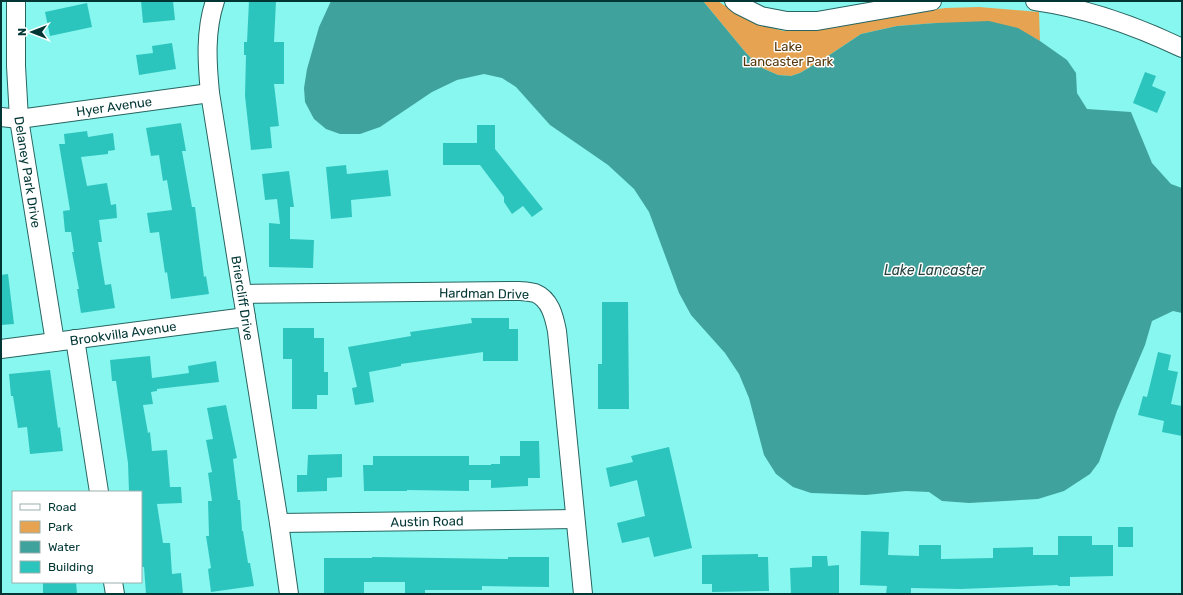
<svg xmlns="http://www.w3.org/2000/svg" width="1183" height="595" font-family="Rubik,sans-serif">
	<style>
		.green { fill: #e6a452 }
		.water { fill: #40a29c }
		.building { fill: #2cc5be }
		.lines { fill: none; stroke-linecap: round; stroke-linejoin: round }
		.minor-casing { stroke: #286460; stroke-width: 20 }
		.minor { stroke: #fff; stroke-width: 18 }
		.labels { text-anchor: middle; stroke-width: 3; stroke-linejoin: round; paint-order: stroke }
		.park-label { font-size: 13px; fill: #57370b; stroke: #fff }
		.street-label { font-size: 13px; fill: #013634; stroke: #fff }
		.water-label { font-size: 14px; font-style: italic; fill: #264441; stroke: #fff }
	</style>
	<rect width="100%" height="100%" fill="#88f7f0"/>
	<!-- green -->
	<path class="green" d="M 703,1 L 718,1 L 738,15 L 760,25 L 784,31 L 813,30 L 838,27 L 899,15 L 945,8 L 979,7 L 1039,12 L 1040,41 L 1035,38 L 936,23 L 897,26 L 861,34 L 822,60 L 800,73 L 791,76 L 778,75 L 760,67 L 746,53 Z"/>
	<!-- water -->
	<path class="water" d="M 331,1 L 703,1 L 746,53 L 760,67 L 778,75 L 791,76 L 800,73 L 822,60 L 861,34 L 897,26 L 936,23 L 989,21 L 1018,28 L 1040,41 L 1067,60 L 1076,73 L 1077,93 L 1087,109 L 1131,112 L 1152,163 L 1171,184 L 1182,188 L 1182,313 L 1173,311 L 1152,321 L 1145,345 L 1117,411 L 1099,462 L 1090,474 L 1064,491 L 1038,499 L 969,503 L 942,501 L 929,492 L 906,491 L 866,495 L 811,493 L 793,487 L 776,474 L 764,455 L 749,398 L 739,374 L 725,353 L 691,315 L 679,293 L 649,212 L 634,189 L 608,165 L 550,125 L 516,87 L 502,78 L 484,74 L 457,80 L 432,92 L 380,127 L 360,134 L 340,134 L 326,129 L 314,119 L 305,102 L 304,88 L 307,69 L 319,27 Z"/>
	<!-- building -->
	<g class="building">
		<path d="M 141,1 L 173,1 L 175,20 L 143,23 Z"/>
		<path d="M 249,1 L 276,1 L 274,42 L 284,42 L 284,84 L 274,84 L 279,126 L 270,127 L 272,148 L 251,150 L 245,96 L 246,55 L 244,55 L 244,42 L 247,42 Z"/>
		<path d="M 87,3 L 92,27 L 50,36 L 45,12 Z"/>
		<path d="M 172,43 L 176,69 L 139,75 L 136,55 L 153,53 L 152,46 Z"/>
		<path d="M 1145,72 L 1156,76 L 1152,86 L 1166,92 L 1157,113 L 1133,103 Z"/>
		<path d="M 181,123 L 186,151 L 182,151 L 192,207 L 195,207 L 204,277 L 206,276 L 209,294 L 171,299 L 167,272 L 165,273 L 159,232 L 150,233 L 147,213 L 172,210 L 167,180 L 163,181 L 159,155 L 151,156 L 146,128 Z"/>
		<path d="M 477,125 L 495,125 L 495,149 L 543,209 L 532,217 L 523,206 L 512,214 L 504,202 L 504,197 L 480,165 L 443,165 L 443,143 L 477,143 Z"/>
		<path d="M 87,131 L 88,137 L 113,133 L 115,150 L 108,151 L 108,154 L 81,157 L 87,186 L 107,183 L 111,205 L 116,204 L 117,218 L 99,220 L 102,242 L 98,242 L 105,285 L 111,284 L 115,308 L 81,313 L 77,289 L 79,289 L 72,252 L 74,252 L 71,232 L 65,232 L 63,211 L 70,210 L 59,144 L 65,144 L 64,134 Z"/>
		<path d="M 346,165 L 347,174 L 388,170 L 391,196 L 351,200 L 352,217 L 331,219 L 326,167 Z"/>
		<path d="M 289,171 L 294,207 L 290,207 L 290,239 L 314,240 L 313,268 L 269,267 L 269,223 L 280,224 L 277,199 L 265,200 L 262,174 Z"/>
		<path d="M 8,274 L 14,324 L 1,325 L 1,275 Z"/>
		<path d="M 602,302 L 628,302 L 629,409 L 598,409 L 598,364 L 602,364 Z"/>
		<path d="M 471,318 L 509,318 L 509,329 L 518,329 L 518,361 L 483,361 L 483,352 L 401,364 L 401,366 L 369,372 L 374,402 L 355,405 L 352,388 L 357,387 L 348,347 L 411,336 L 410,332 L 472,323 Z"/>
		<path d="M 283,328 L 314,328 L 314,338 L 324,338 L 324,372 L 328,372 L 328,395 L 317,395 L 317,409 L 292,409 L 292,359 L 283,359 Z"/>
		<path d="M 1158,352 L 1171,355 L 1168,370 L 1178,372 L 1171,404 L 1182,406 L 1182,436 L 1162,432 L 1164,421 L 1138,415 L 1143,396 L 1147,397 Z"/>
		<path d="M 150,356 L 152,378 L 189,373 L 188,366 L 216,361 L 219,382 L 157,389 L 157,391 L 151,392 L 153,404 L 143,405 L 148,433 L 150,432 L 152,451 L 167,450 L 170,487 L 181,487 L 182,503 L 157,504 L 163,543 L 170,543 L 172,574 L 181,573 L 183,594 L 146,594 L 144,567 L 141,567 L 141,492 L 129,492 L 128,463 L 116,381 L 112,381 L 110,360 Z"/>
		<path d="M 50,370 L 58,428 L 60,427 L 63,451 L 30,454 L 27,427 L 18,428 L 13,396 L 11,396 L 9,374 Z"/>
		<path d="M 226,405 L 237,458 L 233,459 L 238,500 L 240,500 L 242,531 L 243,531 L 248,563 L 250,563 L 254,586 L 211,592 L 208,569 L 211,568 L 206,536 L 209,536 L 208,501 L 212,501 L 208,473 L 212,472 L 206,440 L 213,439 L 207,408 Z"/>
		<path d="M 520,441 L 539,441 L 540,478 L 528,478 L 528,486 L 491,488 L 491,480 L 469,480 L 469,491 L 407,490 L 407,491 L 364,491 L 363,465 L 373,465 L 373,456 L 469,456 L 469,465 L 491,465 L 491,464 L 500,464 L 500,456 L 520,456 Z"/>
		<path d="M 669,447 L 692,548 L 654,557 L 649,537 L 622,543 L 617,523 L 645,516 L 637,480 L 610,487 L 606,468 L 633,462 L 631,456 Z"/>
		<path d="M 342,454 L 342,477 L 327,478 L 327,491 L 297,492 L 297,475 L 307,475 L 308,455 Z"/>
		<rect x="1118" y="527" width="15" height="20"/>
		<path d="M 861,531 L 889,532 L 888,555 L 919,556 L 919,545 L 941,545 L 941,559 L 993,558 L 993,548 L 1033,547 L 1033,555 L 1058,555 L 1058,536 L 1092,536 L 1092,545 L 1113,545 L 1113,576 L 1070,577 L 1070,586 L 1058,586 L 1058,585 L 961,589 L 911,588 L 911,594 L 886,594 L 887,586 L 860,585 Z"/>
		<path d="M 758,554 L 758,557 L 768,557 L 769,591 L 712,592 L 712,584 L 702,584 L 702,555 Z"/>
		<path d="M 812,556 L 827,556 L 828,566 L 839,565 L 839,593 L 791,594 L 790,568 L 812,567 Z"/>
		<path d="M 372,557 L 508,559 L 508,557 L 549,557 L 549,587 L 482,586 L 482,590 L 425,590 L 425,594 L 405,594 L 405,582 L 364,582 L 364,594 L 324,594 L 324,558 L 372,558 Z"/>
		<path d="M 76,582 L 77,594 L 43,594 L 43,583 Z"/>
	</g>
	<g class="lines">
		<!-- minor casing -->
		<g class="minor-casing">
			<g id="minor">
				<path d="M 16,1 L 16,66 L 19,119 L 55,342"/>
				<path d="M 215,1 C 205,31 207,62 210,93 L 279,523 L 289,594"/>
				<path d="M 734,1 L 739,5 L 761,16 L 787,21 L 817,21 L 932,1"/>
				<path d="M 1035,1 C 1085,8 1136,26 1182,48"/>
				<path d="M 1,117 L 19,119 L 210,93"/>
				<path d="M 242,294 L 519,291 C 524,291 530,292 535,293 C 550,299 554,316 557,331 L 583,594"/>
				<path d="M 75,339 L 99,492"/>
				<path d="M 1,349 L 246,317"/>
				<path d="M 279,523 L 575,519"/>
				<path d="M 113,582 L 115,594"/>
			</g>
		</g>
		<!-- minor -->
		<use href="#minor" class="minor"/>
	</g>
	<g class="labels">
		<!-- park labels -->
		<g class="park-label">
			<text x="788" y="51">Lake<tspan x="788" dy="15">Lancaster Park</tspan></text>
		</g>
		<!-- street labels -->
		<g class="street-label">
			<text transform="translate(114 106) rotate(-8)" y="5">Hyer Avenue</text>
			<text transform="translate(28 172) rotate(81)" y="5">Delaney Park Drive</text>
			<text transform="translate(484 293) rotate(1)" y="5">Hardman Drive</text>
			<text transform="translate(243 298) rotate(81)" y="5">Briercliff Drive</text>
			<text transform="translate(123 333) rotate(-8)" y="5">Brookvilla Avenue</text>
			<text transform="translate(427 521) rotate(-1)" y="5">Austin Road</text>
		</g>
		<!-- water labels -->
		<g class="water-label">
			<text x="934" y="275">Lake Lancaster</text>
		</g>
	</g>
	<!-- border -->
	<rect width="1183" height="595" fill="none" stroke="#013634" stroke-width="4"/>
	<!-- legend -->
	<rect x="12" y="491" width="130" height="92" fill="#ffffff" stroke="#99afae"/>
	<rect x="20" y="504" width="20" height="6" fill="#ffffff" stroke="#99afae"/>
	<text x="48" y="511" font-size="12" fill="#013634">Road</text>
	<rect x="20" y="521" width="20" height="12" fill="#e6a452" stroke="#99afae"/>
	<text x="48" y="531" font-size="12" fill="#013634">Park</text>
	<rect x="20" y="541" width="20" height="12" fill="#40a29c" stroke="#99afae"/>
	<text x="48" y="551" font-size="12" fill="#013634">Water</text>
	<rect x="20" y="561" width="20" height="12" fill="#2cc5be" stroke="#99afae"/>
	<text x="48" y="571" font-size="12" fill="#013634">Building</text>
	<!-- north arrow -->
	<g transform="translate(32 32) rotate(270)" stroke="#ffffff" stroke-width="3" paint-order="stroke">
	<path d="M0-3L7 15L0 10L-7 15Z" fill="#013634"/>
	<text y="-6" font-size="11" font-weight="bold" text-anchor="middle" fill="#013634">N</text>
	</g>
</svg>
